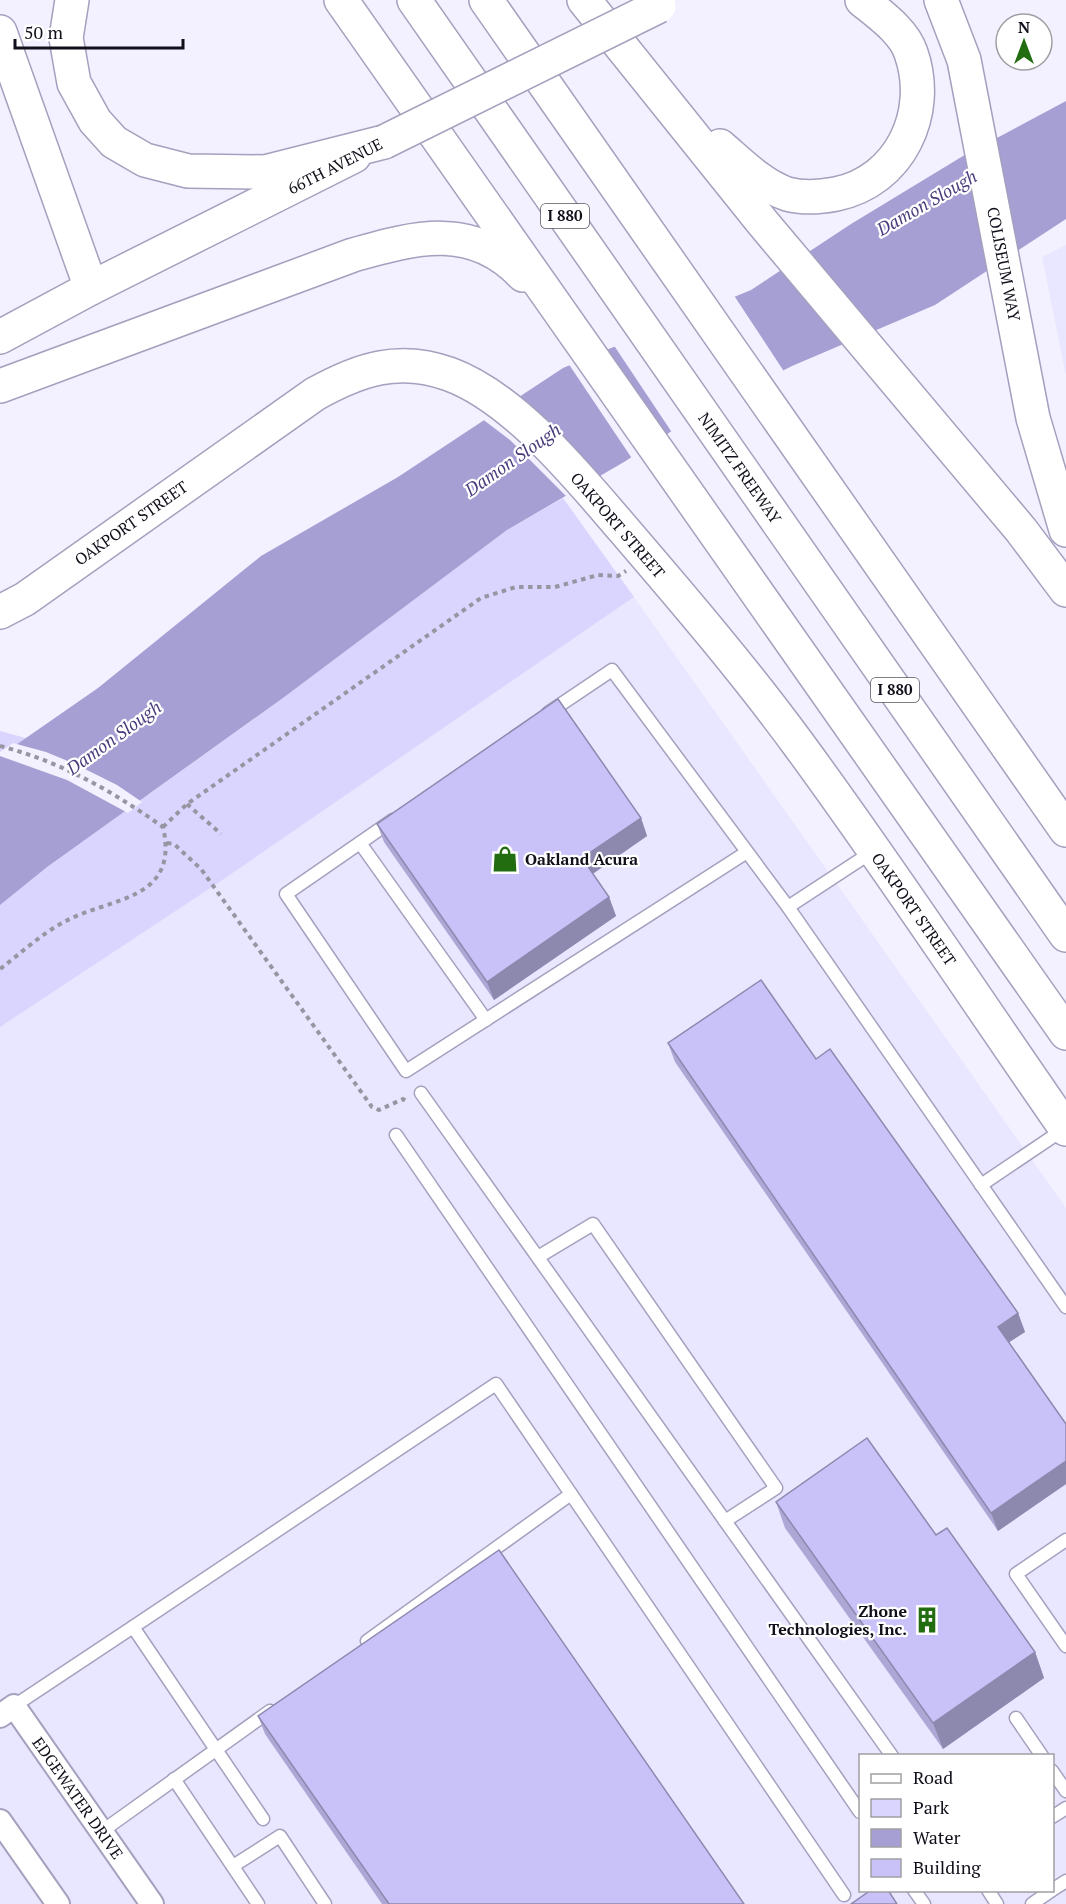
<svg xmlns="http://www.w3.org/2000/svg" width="1066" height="1904" font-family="'PT Serif',serif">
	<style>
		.built { fill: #e9e7ff; fill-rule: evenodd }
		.green { fill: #dad5fe }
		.water { fill: #a69fd3 }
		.pier { fill: #f3f1ff }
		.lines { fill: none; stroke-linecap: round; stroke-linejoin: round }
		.lane-casing { stroke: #a4a0be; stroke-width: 15 }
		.street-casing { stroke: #a4a0be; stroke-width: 26 }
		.secondary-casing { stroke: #a4a0be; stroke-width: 36 }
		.highway-casing { stroke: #a4a0be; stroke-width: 36 }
		.path { stroke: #9795a2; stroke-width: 4; stroke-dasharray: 4.5 4.5; stroke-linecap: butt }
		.lane { stroke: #fff; stroke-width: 12 }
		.street { stroke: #fff; stroke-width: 22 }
		.secondary { stroke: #fff; stroke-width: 33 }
		.highway { stroke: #fff; stroke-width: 33 }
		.secondary-bridge-casing { stroke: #a4a0be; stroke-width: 36; stroke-linecap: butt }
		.secondary-bridge { stroke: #fff; stroke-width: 33 }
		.wall { fill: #ada7d6 }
		.shaded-wall { fill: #8d88ae }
		.building { fill: #c9c2f9; stroke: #8d88ae; stroke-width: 1.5 }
		.labels { text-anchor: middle; stroke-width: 4.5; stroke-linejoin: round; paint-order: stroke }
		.shield { fill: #fff; stroke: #58575f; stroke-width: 1.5 }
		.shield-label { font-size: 15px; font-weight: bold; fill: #110f1a }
		.street-label { font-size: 16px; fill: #110f1a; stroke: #fff }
		.poi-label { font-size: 16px; font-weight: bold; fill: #110f1a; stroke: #fff; text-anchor: start }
		.water-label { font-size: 18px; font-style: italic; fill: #4a3c7d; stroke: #fff }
	</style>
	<rect width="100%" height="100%" fill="#f3f1ff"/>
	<!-- built -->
	<g class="built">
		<path d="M 1066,245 L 1066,376 L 1042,257 Z"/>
		<path d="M 634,597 L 1066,1208 L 1066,1904 L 0,1904 L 0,1016 L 224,879 ZM 860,1756 L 1052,1756 L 1052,1890 L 860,1890 Z"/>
	</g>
	<!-- green -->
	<path class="green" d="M 563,498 L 634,597 L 224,879 L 0,1027 L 0,731 L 59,747 L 148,795 L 283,698 L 507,530 Z"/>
	<!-- water -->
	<path class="water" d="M 1066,101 L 1066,219 L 935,305 L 792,366 L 698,414 L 624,462 L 507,530 L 283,698 L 47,867 L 0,905 L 0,756 L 98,688 L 261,556 L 398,477 L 563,368 L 751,290 L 851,224 L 963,156 Z"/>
	<!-- pier -->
	<g class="pier">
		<path d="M 733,294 L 785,373 L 700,417 L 673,434 L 613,344 Z"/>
		<path d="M 601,350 L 662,441 L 633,460 L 568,363 Z"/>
		<path d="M 517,395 L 542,417 L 600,479 L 568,498 L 510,440 L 481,418 Z"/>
		<path d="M 13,743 L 46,752 L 75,764 L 117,785 L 142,802 L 128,813 L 67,780 L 0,756 L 0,752 Z"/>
	</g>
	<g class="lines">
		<!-- lane casing -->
		<g class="lane-casing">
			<g id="lane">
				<path d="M 548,713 L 612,670 L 788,907 L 1066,1307"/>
				<path d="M 393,820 L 286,894 L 406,1071 L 747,852"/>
				<path d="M 360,843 L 486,1020"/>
				<path d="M 788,907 L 872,852"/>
				<path d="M 421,1093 L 892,1756"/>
				<path d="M 396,1135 L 860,1812"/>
				<path d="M 981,1185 L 1064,1129"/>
				<path d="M 538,1257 L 593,1224 L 776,1488 L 725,1521"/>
				<path d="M 1066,1540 L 1016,1574 L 1066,1646"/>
				<path d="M 133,1627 L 496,1384 L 571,1494"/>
				<path d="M 367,1641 L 571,1494 L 844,1895"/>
				<path d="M 14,1706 L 133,1627 L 263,1819"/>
				<path d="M 1016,1718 L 1042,1756"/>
				<path d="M 1052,1771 L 1066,1791"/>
				<path d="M 174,1779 L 258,1904"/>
				<path d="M 1052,1817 L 1066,1808"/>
				<path d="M 101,1832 L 270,1711"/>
				<path d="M 233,1866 L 280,1836 L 325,1904"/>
				<path d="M 914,1890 L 924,1904"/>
				<path d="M 988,1890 L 997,1904"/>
				<path d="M 1052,1890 L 1066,1881"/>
				<path d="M 1032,1904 L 1052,1890"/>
			</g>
		</g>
		<!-- street casing -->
		<g class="street-casing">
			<g id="street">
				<path d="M 0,1716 L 14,1706 L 152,1904"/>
				<path d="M 0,1821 L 58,1904"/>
			</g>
		</g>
		<!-- secondary casing -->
		<g class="secondary-casing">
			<g id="secondary">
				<path d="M 941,0 L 964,60 L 1033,418 L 1066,530"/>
				<path d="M 0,337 L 91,288 L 354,156"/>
				<path d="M 0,612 L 25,599 L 315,394 C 360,369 399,356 449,374 C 515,398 579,478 624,530 C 684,600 744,670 799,745 C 891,870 977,1001 1066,1129"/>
			</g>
		</g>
		<!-- highway casing -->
		<g class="highway-casing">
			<g id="highway">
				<path d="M 72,0 L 66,38 L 74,83 L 95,121 L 114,142 L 145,160 L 188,171 L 265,172 L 384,142"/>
				<path d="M 341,0 L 1066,1033"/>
				<path d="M 414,0 L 1066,935"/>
				<path d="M 486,0 L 1066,830"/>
				<path d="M 584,0 L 763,223 L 1021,530 L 1066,590"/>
				<path d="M 0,32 L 91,288"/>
				<path d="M 720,146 C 740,163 761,185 787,194 C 802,198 821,197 836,194 C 900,181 932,113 911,53 C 904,31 879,14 862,0"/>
				<path d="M 0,386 L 353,255 C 416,237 473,222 523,275"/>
			</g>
		</g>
		<!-- path -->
		<g class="path">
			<path d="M 0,746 C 62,762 112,791 163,827 C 180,902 109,897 64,922 C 41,934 20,954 0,969"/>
			<path d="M 187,804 L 221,834"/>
			<path d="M 163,827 L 187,804 L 481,598 L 516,587 L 555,587 L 598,575 L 618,576 L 626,571"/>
			<path d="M 167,843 L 174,844 L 201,869 L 372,1107 L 379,1110 L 403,1099 L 406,1101"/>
		</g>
		<!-- lane -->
		<use href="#lane" class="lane"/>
		<!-- street -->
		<use href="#street" class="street"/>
		<!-- secondary -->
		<use href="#secondary" class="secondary"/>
		<!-- highway -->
		<use href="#highway" class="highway"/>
		<!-- secondary-bridge casing -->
		<g class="secondary-bridge-casing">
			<path id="secondary-bridge" d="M 384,142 L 659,6"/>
		</g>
		<!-- secondary-bridge -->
		<use href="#secondary-bridge" class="secondary-bridge"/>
	</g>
	<!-- wall -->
	<g class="wall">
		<path d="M 641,818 L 647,836 L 593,874 L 609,897 L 616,916 L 494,1000 L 384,842 L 377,824 Z"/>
		<path d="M 668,1043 L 816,1059 L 1018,1313 L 1025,1332 L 1009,1342 L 1066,1424 L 1066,1484 L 998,1531 L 675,1062 Z"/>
		<path d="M 776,1502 L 936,1535 L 1035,1652 L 1044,1678 L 943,1749 L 785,1528 Z"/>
		<path d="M 258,1716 L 744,1904 L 382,1904 L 265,1734 Z"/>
	</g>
	<!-- shaded-wall -->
	<g class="shaded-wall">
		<path d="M 641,818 L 647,836 L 589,876 L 582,858 Z"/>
		<path d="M 609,897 L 616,916 L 494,1000 L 487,982 Z"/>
		<path d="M 1018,1313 L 1025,1332 L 1005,1345 L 998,1327 Z"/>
		<path d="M 1066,1461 L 1066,1484 L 998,1531 L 991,1513 Z"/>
		<path d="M 1035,1652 L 1044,1678 L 943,1749 L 933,1723 Z"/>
	</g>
	<!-- building -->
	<g class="building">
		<path d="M 558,699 L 641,818 L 582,858 L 609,897 L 487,982 L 377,824 Z"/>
		<path d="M 761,980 L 816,1059 L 830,1049 L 1018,1313 L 998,1327 L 1066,1424 L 1066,1461 L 991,1513 L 668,1043 Z"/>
		<path d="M 867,1438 L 936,1535 L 947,1528 L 1035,1652 L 933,1723 L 776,1502 Z"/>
		<path d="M 499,1550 L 744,1904 L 389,1904 L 258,1716 Z"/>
		<path d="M 871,1890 L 888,1890 L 897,1904 L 851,1904 Z"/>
	</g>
	<!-- icons -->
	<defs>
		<g id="shop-bare" transform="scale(2.07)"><path d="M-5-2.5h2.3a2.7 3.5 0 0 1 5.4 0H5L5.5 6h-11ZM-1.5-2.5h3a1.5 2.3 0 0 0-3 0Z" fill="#216d10" stroke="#fff" stroke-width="2.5" paint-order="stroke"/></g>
		<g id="building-bare" transform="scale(2.07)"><path d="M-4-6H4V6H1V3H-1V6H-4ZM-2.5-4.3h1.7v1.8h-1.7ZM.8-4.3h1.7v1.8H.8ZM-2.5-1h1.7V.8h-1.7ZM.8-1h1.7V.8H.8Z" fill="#216d10" stroke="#fff" stroke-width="2.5" paint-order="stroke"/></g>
	</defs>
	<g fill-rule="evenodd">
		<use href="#shop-bare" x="505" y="859"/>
		<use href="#building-bare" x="927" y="1620"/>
	</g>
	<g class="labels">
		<!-- shield labels -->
		<g class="shield">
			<rect x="541" y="204" width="48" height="24" rx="4.5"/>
			<rect x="871" y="678" width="48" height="24" rx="4.5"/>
		</g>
		<g class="shield-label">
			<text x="565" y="221">I 880</text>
			<text x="895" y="695">I 880</text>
		</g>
		<!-- street labels -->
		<g class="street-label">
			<text transform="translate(335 166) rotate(-27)" y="6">66TH AVENUE</text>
			<text transform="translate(1004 264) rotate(79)" y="6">COLISEUM WAY</text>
			<text transform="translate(740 468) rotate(55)" y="6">NIMITZ FREEWAY</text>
			<text transform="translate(131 523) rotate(-35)" y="6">OAKPORT STREET</text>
			<text transform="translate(618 525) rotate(49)" y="6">OAKPORT STREET</text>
			<text transform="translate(914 909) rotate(55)" y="6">OAKPORT STREET</text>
			<text transform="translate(78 1798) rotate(55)" y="6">EDGEWATER DRIVE</text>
		</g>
		<!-- poi labels -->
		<g class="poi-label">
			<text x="525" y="865">Oakland Acura</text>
			<text x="907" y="1617" text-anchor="end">Zhone<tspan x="907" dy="18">Technologies, Inc.</tspan></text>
		</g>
		<!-- water labels -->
		<g class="water-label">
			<text transform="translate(927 203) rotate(-30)" y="6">Damon Slough</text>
			<text transform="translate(513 460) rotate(-35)" y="6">Damon Slough</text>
			<text transform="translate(114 738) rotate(-36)" y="6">Damon Slough</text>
		</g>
	</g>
	<!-- legend -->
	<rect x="859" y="1754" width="195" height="138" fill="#ffffff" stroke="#a09fa3" stroke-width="1.5"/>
	<rect x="871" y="1774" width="30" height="9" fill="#ffffff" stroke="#a09fa3" stroke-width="1.5"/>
	<text x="913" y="1784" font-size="18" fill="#110f1a">Road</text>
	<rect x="871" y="1799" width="30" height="18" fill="#dad5fe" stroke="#a09fa3" stroke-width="1.5"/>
	<text x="913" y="1814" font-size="18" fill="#110f1a">Park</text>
	<rect x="871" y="1829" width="30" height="18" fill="#a69fd3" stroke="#a09fa3" stroke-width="1.5"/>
	<text x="913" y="1844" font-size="18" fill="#110f1a">Water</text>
	<rect x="871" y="1859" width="30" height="18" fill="#c9c2f9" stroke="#a09fa3" stroke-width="1.5"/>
	<text x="913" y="1874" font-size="18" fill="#110f1a">Building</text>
	<!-- north arrow -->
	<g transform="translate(1024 42)"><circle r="28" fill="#ffffff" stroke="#a09fa3" stroke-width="1.5"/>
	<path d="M0-4.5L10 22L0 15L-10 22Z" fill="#216d10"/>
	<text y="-9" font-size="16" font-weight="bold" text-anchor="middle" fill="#110f1a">N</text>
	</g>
	<!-- scale -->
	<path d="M15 39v9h168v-9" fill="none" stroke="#110f1a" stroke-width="3"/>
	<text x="24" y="39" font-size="18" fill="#110f1a" stroke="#ffffff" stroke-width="4.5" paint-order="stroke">50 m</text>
</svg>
